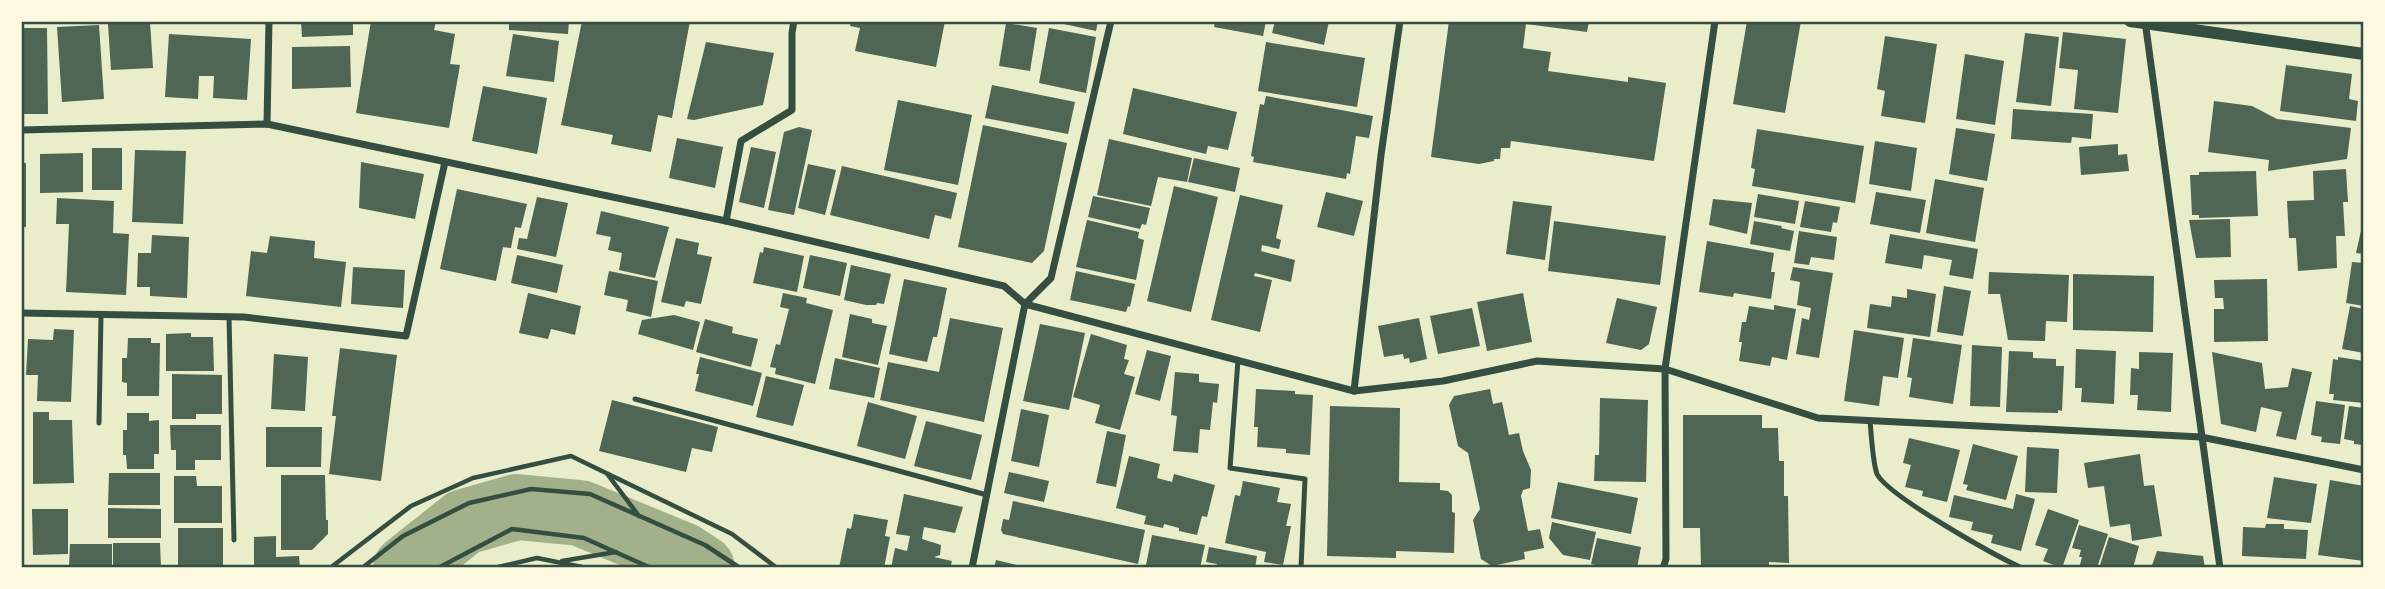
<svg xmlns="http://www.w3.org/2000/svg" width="2385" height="589" font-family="Figtree,sans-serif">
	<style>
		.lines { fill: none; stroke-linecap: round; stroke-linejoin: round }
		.river { stroke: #a3b18a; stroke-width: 66 }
		.building { fill: #4f6655 }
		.path { stroke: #344e41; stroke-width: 4.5 }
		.service { stroke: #344e41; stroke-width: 5 }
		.minor { stroke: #344e41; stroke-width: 7 }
		.tertiary { stroke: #344e41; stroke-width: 12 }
		.neatline { fill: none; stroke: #344e41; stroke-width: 2.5 }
	</style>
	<rect width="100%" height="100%" fill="#e9edc9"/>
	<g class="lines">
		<!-- river -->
		<path class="river" d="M 406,568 L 464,522 L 517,507 L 580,513 L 682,555 L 702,568"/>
	</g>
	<!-- building -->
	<g class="building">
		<path d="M 301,21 L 353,21 L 353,35 L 302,37 Z"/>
		<path d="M 371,21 L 436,21 L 434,30 L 455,34 L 450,64 L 460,65 L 449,128 L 356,113 Z"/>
		<path d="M 509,21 L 569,21 L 568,34 L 509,30 Z"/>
		<path d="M 582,21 L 690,21 L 672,118 L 658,115 L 651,152 L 611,144 L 613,135 L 561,125 Z"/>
		<path d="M 851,21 L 945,21 L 936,67 L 855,51 L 860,28 L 850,26 Z"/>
		<path d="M 1050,21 L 1098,21 L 1096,31 Z"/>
		<path d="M 1215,21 L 1266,21 L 1263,36 L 1214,27 Z"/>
		<path d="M 1275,21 L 1329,21 L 1324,45 L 1272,33 Z"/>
		<path d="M 1449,21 L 1589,21 L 1587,32 L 1526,24 L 1523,48 L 1551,52 L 1548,71 L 1628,82 L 1628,77 L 1666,83 L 1654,161 L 1511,141 L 1510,148 L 1501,148 L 1500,159 L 1494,159 L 1494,161 L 1479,164 L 1431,157 Z"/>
		<path d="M 1747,21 L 1801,21 L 1785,113 L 1733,104 Z"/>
		<path d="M 150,22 L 153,68 L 111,70 L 108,24 Z"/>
		<path d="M 1006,23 L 1037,28 L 1030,71 L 999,66 Z"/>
		<path d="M 99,25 L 104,99 L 62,102 L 57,27 Z"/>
		<path d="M 21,28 L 47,28 L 48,114 L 21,114 Z"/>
		<path d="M 1049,28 L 1096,37 L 1086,93 L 1039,83 Z"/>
		<path d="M 2063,32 L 2126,39 L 2118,113 L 2074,109 L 2078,70 L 2059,68 Z"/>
		<path d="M 2025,33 L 2059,37 L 2051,106 L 2016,102 Z"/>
		<path d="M 169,34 L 251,39 L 247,100 L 213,98 L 214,76 L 199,76 L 198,99 L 165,97 Z"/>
		<path d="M 513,34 L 559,41 L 554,82 L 506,76 Z"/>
		<path d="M 1885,36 L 1937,44 L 1925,123 L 1881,116 L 1885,91 L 1877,89 Z"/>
		<path d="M 706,42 L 774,53 L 763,105 L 694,120 L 687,119 Z"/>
		<path d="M 1266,42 L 1365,58 L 1357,107 L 1258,91 Z"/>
		<path d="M 350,46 L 351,87 L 292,89 L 292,47 Z"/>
		<path d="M 1965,54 L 2004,61 L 1995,125 L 1956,119 Z"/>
		<path d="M 2286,65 L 2352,74 L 2349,99 L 2358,101 L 2356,121 L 2280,111 Z"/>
		<path d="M 992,85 L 1075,102 L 1068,134 L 985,118 Z"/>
		<path d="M 483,86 L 547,98 L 537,154 L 472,141 Z"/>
		<path d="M 1133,88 L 1237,112 L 1228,150 L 1208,146 L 1206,154 L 1123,134 Z"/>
		<path d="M 1266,96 L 1373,116 L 1369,138 L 1356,136 L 1350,174 L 1347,173 L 1346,179 L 1253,162 L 1254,157 L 1251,156 L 1260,104 L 1264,105 Z"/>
		<path d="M 898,100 L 972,115 L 958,185 L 884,170 Z"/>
		<path d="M 2214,101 L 2252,106 L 2277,119 L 2351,128 L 2347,159 L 2268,171 L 2269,160 L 2208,152 Z"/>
		<path d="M 2013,109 L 2093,114 L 2091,139 L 2072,137 L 2071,143 L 2011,139 Z"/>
		<path d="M 983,125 L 1067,143 L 1044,251 L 1032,263 L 958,247 Z"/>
		<path d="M 799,127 L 812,130 L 794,215 L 768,210 L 784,132 Z"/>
		<path d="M 1956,128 L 1995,134 L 1987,181 L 1949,174 Z"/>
		<path d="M 1757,129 L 1864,146 L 1855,203 L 1752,186 L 1755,169 L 1751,168 Z"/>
		<path d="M 677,138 L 723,147 L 715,188 L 669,178 Z"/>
		<path d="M 1109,139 L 1192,158 L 1187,182 L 1158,177 L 1151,206 L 1097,195 Z"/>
		<path d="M 1875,141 L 1917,148 L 1911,191 L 1869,184 Z"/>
		<path d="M 2118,144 L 2118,155 L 2127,154 L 2129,171 L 2081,175 L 2079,147 Z"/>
		<path d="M 751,147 L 776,152 L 764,208 L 739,202 Z"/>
		<rect x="92" y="148" width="30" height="42"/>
		<path d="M 135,150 L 186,151 L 183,224 L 132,222 Z"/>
		<path d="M 83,153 L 83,192 L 40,193 L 40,154 Z"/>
		<path d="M 1194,158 L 1240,168 L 1235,192 L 1188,182 Z"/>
		<path d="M 361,162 L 424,174 L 415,219 L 359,208 Z"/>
		<rect x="21" y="163" width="5" height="64"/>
		<path d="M 808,164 L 836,170 L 825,215 L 798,208 Z"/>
		<path d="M 842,166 L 957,193 L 951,219 L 935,215 L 929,239 L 830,215 Z"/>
		<path d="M 2346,169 L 2348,202 L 2343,202 L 2345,236 L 2336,236 L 2337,268 L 2298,271 L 2296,238 L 2289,238 L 2287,201 L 2314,200 L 2313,171 Z"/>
		<path d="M 2256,171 L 2258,216 L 2199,218 L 2199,215 L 2192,215 L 2190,175 L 2199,175 L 2199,172 Z"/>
		<path d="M 1935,179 L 1984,188 L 1975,242 L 1926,233 Z"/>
		<path d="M 1174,186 L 1218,197 L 1191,312 L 1147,301 Z"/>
		<path d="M 457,189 L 527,204 L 521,228 L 515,227 L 511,248 L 503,247 L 496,281 L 440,269 Z"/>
		<path d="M 1326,192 L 1363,201 L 1354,236 L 1317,227 Z"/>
		<path d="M 1876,192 L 1926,200 L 1920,233 L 1870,224 Z"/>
		<path d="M 1758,194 L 1799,201 L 1795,224 L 1754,217 Z"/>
		<path d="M 1240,195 L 1283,205 L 1276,238 L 1281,240 L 1279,249 L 1262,245 L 1261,251 L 1295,260 L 1291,282 L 1255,273 L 1254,276 L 1272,280 L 1260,332 L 1211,320 Z"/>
		<path d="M 1093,196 L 1150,208 L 1146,225 L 1142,224 L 1140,229 L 1088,217 Z"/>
		<path d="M 537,197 L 568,203 L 556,257 L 517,249 L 519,238 L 527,239 Z"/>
		<path d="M 57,198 L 114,201 L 113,233 L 129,234 L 126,295 L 66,292 L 69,224 L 56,224 Z"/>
		<path d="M 1713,199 L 1752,203 L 1747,234 L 1709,225 Z"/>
		<path d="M 1513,201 L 1552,206 L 1545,260 L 1506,254 Z"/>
		<path d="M 1805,201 L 1840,207 L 1837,223 L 1833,222 L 1831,232 L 1800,227 Z"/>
		<path d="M 601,211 L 669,227 L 655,278 L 619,270 L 622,253 L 608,250 L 611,237 L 596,234 Z"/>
		<path d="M 2230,219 L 2231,257 L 2196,258 L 2189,220 Z"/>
		<path d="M 1087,220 L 1139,232 L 1138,238 L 1144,240 L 1136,280 L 1076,267 Z"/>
		<path d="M 1554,221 L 1666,236 L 1660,285 L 1548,271 Z"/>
		<path d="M 1754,221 L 1782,226 L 1781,228 L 1794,231 L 1790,251 L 1750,244 Z"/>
		<path d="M 2363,222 L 2364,222 L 2364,254 L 2356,253 Z"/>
		<path d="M 1799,231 L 1837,237 L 1834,260 L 1811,257 L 1809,265 L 1794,263 Z"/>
		<path d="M 1890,234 L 1978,249 L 1973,279 L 1949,275 L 1952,260 L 1924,255 L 1922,269 L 1885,263 Z"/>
		<path d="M 152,235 L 189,237 L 187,298 L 150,296 L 150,287 L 137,287 L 138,253 L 151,253 Z"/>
		<path d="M 270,236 L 315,241 L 314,258 L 346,262 L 341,307 L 246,296 L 251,251 L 267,253 Z"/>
		<path d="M 676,238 L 699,243 L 697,254 L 712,257 L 701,304 L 686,301 L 684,307 L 661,302 Z"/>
		<path d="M 1707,241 L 1774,253 L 1771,272 L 1775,272 L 1771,299 L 1734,293 L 1733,297 L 1699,292 Z"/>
		<path d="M 764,247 L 804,256 L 797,292 L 753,283 L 760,252 L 763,253 Z"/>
		<path d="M 517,255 L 563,265 L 557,293 L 511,283 Z"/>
		<path d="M 810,255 L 847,263 L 840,296 L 803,288 Z"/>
		<path d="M 2352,262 L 2364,263 L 2364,306 L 2346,303 Z"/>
		<path d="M 851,265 L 891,274 L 884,304 L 877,303 L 876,305 L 866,305 L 844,300 Z"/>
		<path d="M 353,267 L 405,270 L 403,308 L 351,304 Z"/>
		<path d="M 1793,267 L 1833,273 L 1819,358 L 1796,354 L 1802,318 L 1809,320 L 1811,308 L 1797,305 L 1800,282 L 1790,280 Z"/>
		<path d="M 609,271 L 658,281 L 651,317 L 626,311 L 628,300 L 604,295 Z"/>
		<path d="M 1076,271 L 1135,284 L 1130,307 L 1128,306 L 1126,312 L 1070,300 Z"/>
		<path d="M 1989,272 L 2069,275 L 2067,322 L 2046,321 L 2045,341 L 2008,340 L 2000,294 L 1988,294 Z"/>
		<path d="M 2073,274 L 2154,276 L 2153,332 L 2073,330 Z"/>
		<path d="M 904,279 L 947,288 L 937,337 L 933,337 L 927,362 L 889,354 Z"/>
		<path d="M 2267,279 L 2268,341 L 2214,342 L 2214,309 L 2224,309 L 2223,298 L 2215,298 L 2214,280 Z"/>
		<path d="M 1944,286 L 1971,291 L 1963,336 L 1937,332 Z"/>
		<path d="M 1907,289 L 1936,294 L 1930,337 L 1867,328 L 1870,304 L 1891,307 L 1892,296 L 1907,298 Z"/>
		<path d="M 528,293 L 581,306 L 575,335 L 551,329 L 548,339 L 519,333 Z"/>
		<path d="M 783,293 L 807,298 L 806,303 L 833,310 L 815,384 L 775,374 L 776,368 L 770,367 L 776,344 L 780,345 L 789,309 L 780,307 Z"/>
		<path d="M 1523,293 L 1532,342 L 1487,351 L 1477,302 Z"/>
		<path d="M 1617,298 L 1657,307 L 1649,344 L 1641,350 L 1606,343 Z"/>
		<path d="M 1774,305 L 1796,309 L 1787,360 L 1772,357 L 1770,366 L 1739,361 L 1742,342 L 1739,342 L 1742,322 L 1746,322 L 1749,306 L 1774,310 Z"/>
		<path d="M 2350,306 L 2364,309 L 2364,353 L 2342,349 Z"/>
		<path d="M 1472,308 L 1480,346 L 1438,354 L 1430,316 Z"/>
		<path d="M 850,314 L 872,319 L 872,323 L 887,326 L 878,365 L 842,357 Z"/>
		<path d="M 674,315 L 700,322 L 693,350 L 638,334 L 642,320 Z"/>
		<path d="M 950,318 L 1003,328 L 984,422 L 880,400 L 888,362 L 939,372 Z"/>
		<path d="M 1419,318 L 1427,359 L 1410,363 L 1409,358 L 1404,359 L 1403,354 L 1384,357 L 1378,326 Z"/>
		<path d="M 705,319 L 733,327 L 732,333 L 758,339 L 751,367 L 696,352 Z"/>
		<path d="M 1040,324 L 1085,333 L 1069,410 L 1023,401 Z"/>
		<path d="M 54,329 L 74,330 L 71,402 L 37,401 L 38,375 L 26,375 L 28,339 L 53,340 Z"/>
		<path d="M 1854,330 L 1904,338 L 1898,378 L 1883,376 L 1879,406 L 1844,401 Z"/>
		<path d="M 191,333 L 191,337 L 213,337 L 214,371 L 166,371 L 166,334 Z"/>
		<path d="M 1091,334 L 1127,345 L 1124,359 L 1129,360 L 1124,374 L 1135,377 L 1120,430 L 1095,423 L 1100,405 L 1073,397 Z"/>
		<path d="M 128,338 L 151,338 L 151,343 L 160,343 L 159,396 L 127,396 L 127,383 L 122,382 L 122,358 L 127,358 Z"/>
		<path d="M 1913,338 L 1962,345 L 1953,404 L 1909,397 L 1912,378 L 1907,377 Z"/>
		<path d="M 1972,345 L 2002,347 L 2000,407 L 1970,406 Z"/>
		<path d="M 340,348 L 397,355 L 381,481 L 329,474 L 336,416 L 332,416 Z"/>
		<path d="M 2076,349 L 2116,351 L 2114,404 L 2081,402 L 2082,388 L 2075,388 Z"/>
		<path d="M 1147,350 L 1171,356 L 1160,401 L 1135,394 Z"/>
		<path d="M 2009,351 L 2033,352 L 2033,358 L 2056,359 L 2056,366 L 2064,366 L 2062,411 L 2058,410 L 2058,413 L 2006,412 Z"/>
		<path d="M 2139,352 L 2173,353 L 2171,412 L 2137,410 L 2138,395 L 2130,395 L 2131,368 L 2139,369 Z"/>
		<path d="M 2212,352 L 2262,363 L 2265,389 L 2288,387 L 2292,368 L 2312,372 L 2296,440 L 2276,436 L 2282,412 L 2261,407 L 2256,432 L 2221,424 Z"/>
		<path d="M 274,354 L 308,357 L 305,411 L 271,409 Z"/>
		<path d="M 700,357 L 762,373 L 753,406 L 695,391 L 699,374 L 696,374 Z"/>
		<path d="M 2338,357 L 2364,361 L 2364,403 L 2333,400 L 2334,394 L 2329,394 L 2333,359 L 2338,360 Z"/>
		<path d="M 835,358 L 880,368 L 874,398 L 829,389 Z"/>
		<path d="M 1175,372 L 1199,374 L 1199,382 L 1219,384 L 1217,403 L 1213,402 L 1210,430 L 1200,429 L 1198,453 L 1173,451 L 1177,416 L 1171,415 Z"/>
		<path d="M 172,374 L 222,375 L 222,414 L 196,414 L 196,419 L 172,419 Z"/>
		<path d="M 766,376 L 804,385 L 793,426 L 756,417 Z"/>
		<path d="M 1256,389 L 1295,391 L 1295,394 L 1313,395 L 1310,455 L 1286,453 L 1286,449 L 1257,447 L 1258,427 L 1254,427 Z"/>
		<path d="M 1490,389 L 1493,404 L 1502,402 L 1509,435 L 1519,433 L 1523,451 L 1531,470 L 1530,488 L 1523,490 L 1521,496 L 1528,531 L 1540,529 L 1544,548 L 1524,552 L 1525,559 L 1492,566 L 1481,559 L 1473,520 L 1480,509 L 1468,453 L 1458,446 L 1449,405 L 1454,396 Z"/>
		<path d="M 1600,398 L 1648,400 L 1646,482 L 1594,481 L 1595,455 L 1599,455 Z"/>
		<path d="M 612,400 L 718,427 L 712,452 L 692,448 L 686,472 L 599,451 Z"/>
		<path d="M 2316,401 L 2345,405 L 2340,444 L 2321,442 L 2322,437 L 2311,435 Z"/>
		<path d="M 868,402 L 917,416 L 905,459 L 857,446 Z"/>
		<path d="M 1330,406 L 1400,408 L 1399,482 L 1440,483 L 1440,490 L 1448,491 L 1452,495 L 1452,512 L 1455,513 L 1454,553 L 1396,551 L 1396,558 L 1327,556 Z"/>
		<path d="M 2349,406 L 2364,408 L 2364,445 L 2354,444 L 2354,441 L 2344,439 Z"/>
		<path d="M 1021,409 L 1049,415 L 1039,467 L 1011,461 Z"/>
		<path d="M 33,412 L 49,412 L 49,420 L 72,420 L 74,483 L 33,484 Z"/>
		<path d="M 127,413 L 149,413 L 149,421 L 159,420 L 159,454 L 154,454 L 154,469 L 127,469 L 126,455 L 123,455 L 123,430 L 127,430 Z"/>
		<path d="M 1683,415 L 1762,415 L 1762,428 L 1778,428 L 1779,461 L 1784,461 L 1784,496 L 1788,496 L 1789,563 L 1769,562 L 1769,568 L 1701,568 L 1700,528 L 1683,528 Z"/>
		<path d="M 926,421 L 982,435 L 971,480 L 914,466 Z"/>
		<path d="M 170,425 L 221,425 L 221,460 L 195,460 L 195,470 L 176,470 L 176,450 L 171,450 Z"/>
		<path d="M 266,427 L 322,427 L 321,467 L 266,467 Z"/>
		<path d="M 1107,431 L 1126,435 L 1116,487 L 1096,483 Z"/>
		<path d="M 1909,438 L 1960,450 L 1947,502 L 1922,496 L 1923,491 L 1905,487 L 1911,465 L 1903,463 Z"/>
		<path d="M 1973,444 L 2018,456 L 2006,500 L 1966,490 L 1968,485 L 1963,484 Z"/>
		<path d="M 2027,447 L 2059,449 L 2057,493 L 2025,492 Z"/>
		<path d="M 2140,454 L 2144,486 L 2154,485 L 2162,536 L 2132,541 L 2130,524 L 2110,527 L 2104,486 L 2088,488 L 2084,463 Z"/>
		<path d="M 1129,456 L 1160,464 L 1157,478 L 1172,482 L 1174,474 L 1215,485 L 1207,517 L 1202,516 L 1197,535 L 1179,531 L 1179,528 L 1164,524 L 1163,528 L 1144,524 L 1146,516 L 1116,508 Z"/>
		<path d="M 1009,472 L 1049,481 L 1044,502 L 1004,493 Z"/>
		<path d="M 109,473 L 160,473 L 160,505 L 108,505 Z"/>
		<path d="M 281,475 L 325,475 L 326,520 L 328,520 L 328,534 L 312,550 L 281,550 Z"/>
		<path d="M 174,476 L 196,476 L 197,486 L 222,486 L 222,523 L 174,523 Z"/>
		<path d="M 2274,477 L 2317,484 L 2311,523 L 2267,518 Z"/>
		<path d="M 2330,480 L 2364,486 L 2364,561 L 2318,555 Z"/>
		<path d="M 1243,481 L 1280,488 L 1277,502 L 1291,504 L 1286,526 L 1291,526 L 1283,565 L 1264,562 L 1266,552 L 1225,543 L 1235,495 L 1240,496 Z"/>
		<path d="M 1558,482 L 1638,498 L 1631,534 L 1551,518 Z"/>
		<path d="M 904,494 L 963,507 L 955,533 L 924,527 L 922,539 L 941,545 L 940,555 L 934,557 L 952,561 L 950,568 L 891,568 L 895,548 L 907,551 L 910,536 L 896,534 Z"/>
		<path d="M 2016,494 L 2035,499 L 2021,551 L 1991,543 L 1993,535 L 1971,530 L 1973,522 L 1949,517 L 1954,495 L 2013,509 Z"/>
		<path d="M 1013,501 L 1145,530 L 1138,564 L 1003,534 L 1001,530 L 1003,519 L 1009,520 Z"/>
		<path d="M 108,508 L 161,509 L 161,538 L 108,538 Z"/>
		<path d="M 32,509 L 68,509 L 68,554 L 33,555 Z"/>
		<path d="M 2048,509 L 2079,520 L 2062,568 L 2043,561 L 2048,549 L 2035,545 Z"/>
		<path d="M 854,514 L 888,520 L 885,536 L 890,537 L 884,568 L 839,568 L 847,528 L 851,529 Z"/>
		<path d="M 1552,522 L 1596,532 L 1590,560 L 1563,555 L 1549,538 Z"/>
		<path d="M 2266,524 L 2284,524 L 2284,529 L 2308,530 L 2306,559 L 2242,556 L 2243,527 L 2265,528 Z"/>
		<path d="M 2079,525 L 2108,534 L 2097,568 L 2079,568 L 2082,557 L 2079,557 L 2081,550 L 2072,548 Z"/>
		<rect x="178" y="528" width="45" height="40"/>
		<path d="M 1152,535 L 1205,545 L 1200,568 L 1162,568 L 1146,565 Z"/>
		<path d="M 276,536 L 276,557 L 299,556 L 300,568 L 254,568 L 254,537 Z"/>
		<path d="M 2109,537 L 2139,546 L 2133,568 L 2099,568 Z"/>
		<path d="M 1597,538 L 1641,547 L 1637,568 L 1612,565 L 1611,568 L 1607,568 L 1591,564 Z"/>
		<path d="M 113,543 L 160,543 L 161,568 L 113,568 Z"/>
		<path d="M 70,544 L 112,544 L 112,568 L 69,568 Z"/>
		<path d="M 1209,547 L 1257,556 L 1255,568 L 1216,568 L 1217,564 L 1206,562 Z"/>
		<path d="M 2157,551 L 2203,556 L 2205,568 L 2151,568 Z"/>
		<path d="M 996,560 L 1025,567 L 1025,568 L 994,568 Z"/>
	</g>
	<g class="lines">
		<!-- path -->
		<g class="path">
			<path d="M 608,475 L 639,516"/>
			<path d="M 562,561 L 616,552"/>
			<path d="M 330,568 L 411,506 L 473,478 L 571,456 L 732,534 L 777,568"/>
			<path d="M 362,568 L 403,536 L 469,503 L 531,489 L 590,494 L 705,545 L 740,568"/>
			<path d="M 438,568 L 512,529 L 584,538 L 651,568"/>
			<path d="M 494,568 L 537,558 L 587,568"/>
		</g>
		<!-- service -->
		<g class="service">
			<path d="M 229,317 L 234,540"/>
			<path d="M 1238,360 L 1230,468 L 1305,479 L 1301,568"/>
			<path d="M 635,399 L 987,495"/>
			<path d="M 1870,420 C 1871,433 1873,464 1877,474 C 1888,496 1996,556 2022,568"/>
			<path d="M 99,423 L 101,315"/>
		</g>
		<!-- minor -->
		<g class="minor">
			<path d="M 2145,21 L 2220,568"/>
			<path d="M 267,124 L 269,21"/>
			<path d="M 21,130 L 267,124 L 726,221 L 1004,286 L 1025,304 L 1354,391 L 1443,381 L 1537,361 L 1665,369 L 1818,418 L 2201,437 L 2364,470"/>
			<path d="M 726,221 L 741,141 L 792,110 L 792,33 L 794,21"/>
			<path d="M 21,313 L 244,317 L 406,336 L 445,162"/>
			<path d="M 1354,391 L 1381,155 L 1400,21"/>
			<path d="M 972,568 L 1025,304 L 1051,278 L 1111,21"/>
			<path d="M 1663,568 L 1666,559 L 1665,369 L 1715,21"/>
		</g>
		<!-- tertiary -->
		<path class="tertiary" d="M 2130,21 L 2364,54"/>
	</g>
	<!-- border -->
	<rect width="2385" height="589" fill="none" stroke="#fefae0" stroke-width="46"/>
	<rect x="23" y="23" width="2339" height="543" class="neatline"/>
</svg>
